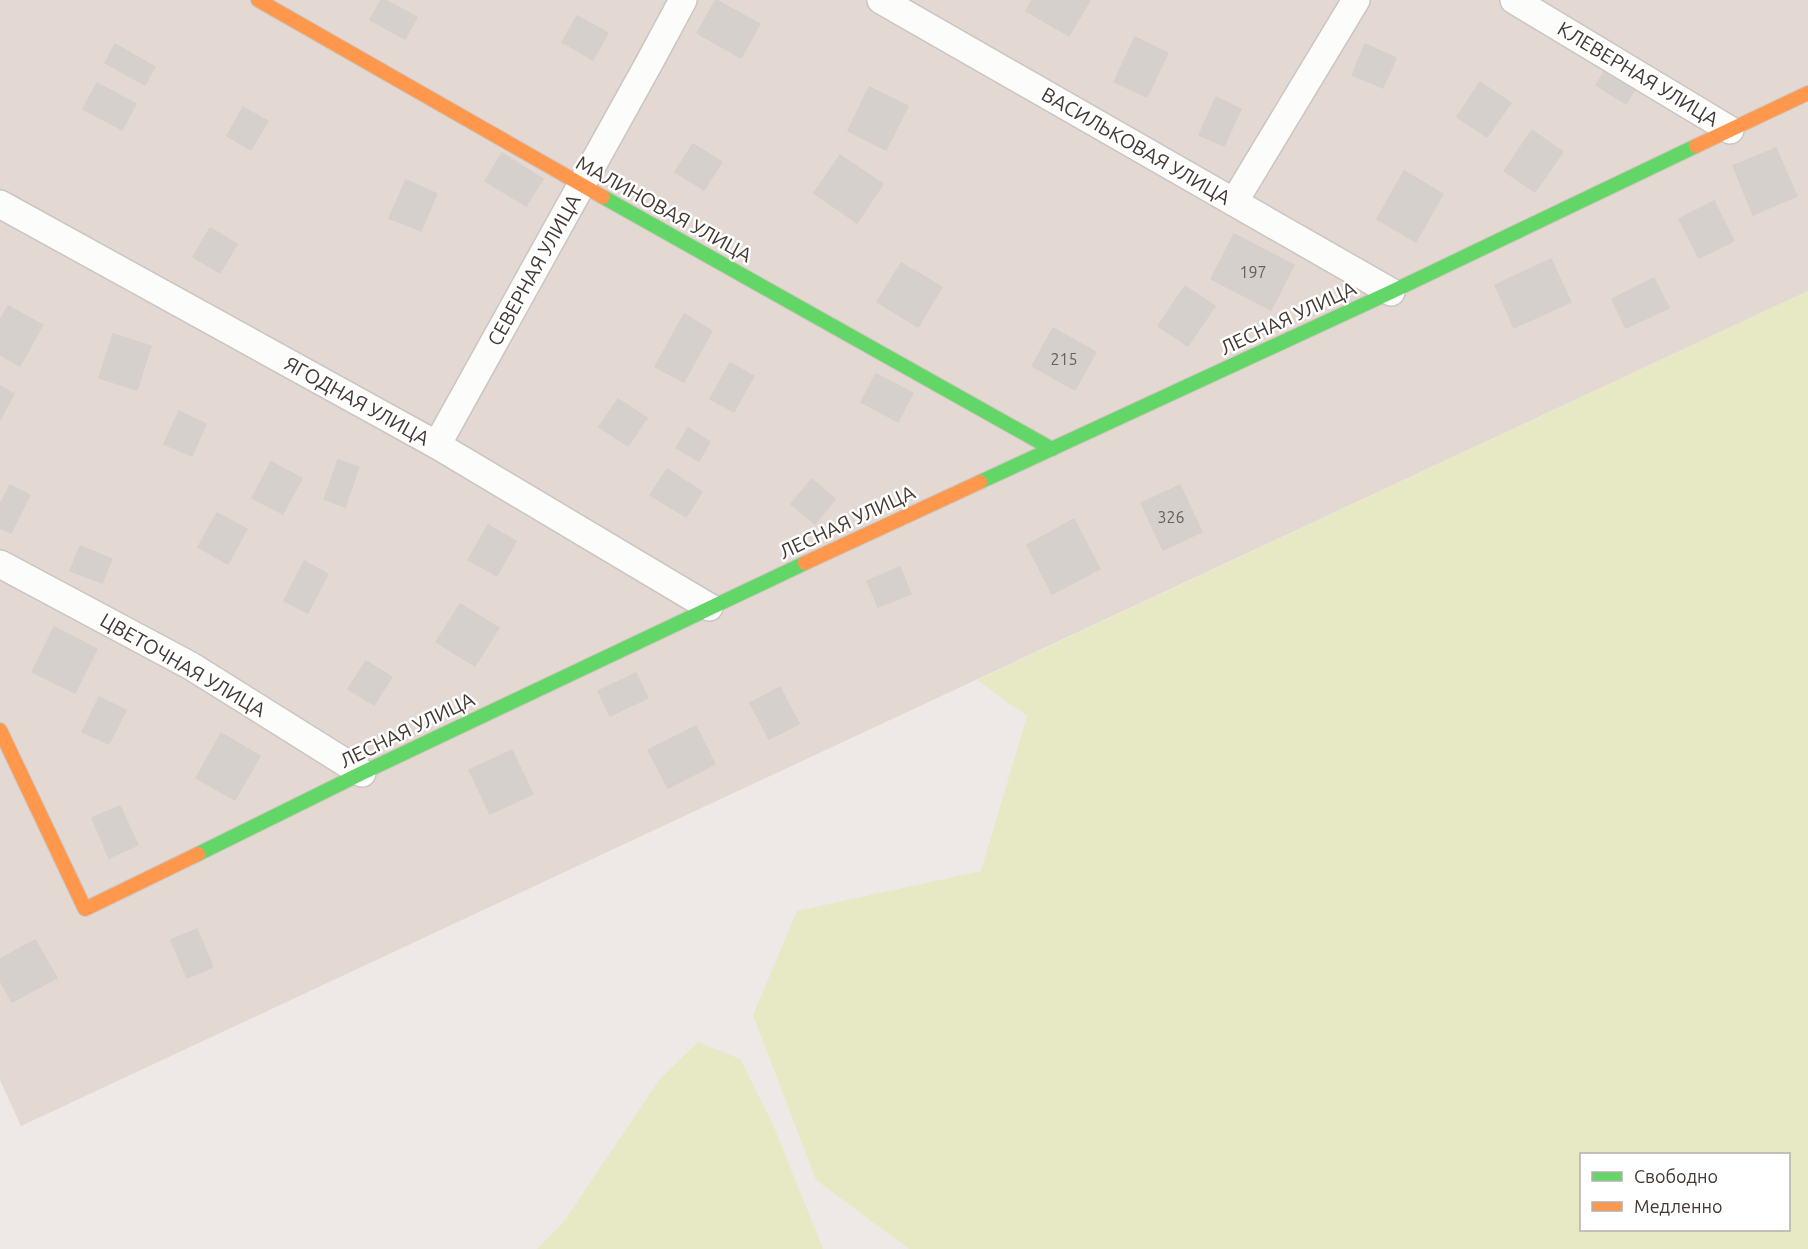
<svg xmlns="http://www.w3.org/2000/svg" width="1808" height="1249" font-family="Ubuntu,sans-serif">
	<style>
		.residential { fill: #e3d9d2 }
		.green { fill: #e6e9c4; fill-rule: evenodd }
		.building { fill: #d6d0cd; stroke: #d6cfcc; stroke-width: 1.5 }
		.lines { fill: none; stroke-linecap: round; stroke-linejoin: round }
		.street-casing { stroke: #cac5c2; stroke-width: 30 }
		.fast-casing { stroke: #cfc5be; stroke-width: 16 }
		.slow-casing { stroke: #cfc5be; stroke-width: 16 }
		.street { stroke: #fcfcfb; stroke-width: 27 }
		.fast { stroke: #63d668; stroke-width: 14 }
		.slow { stroke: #ff974d; stroke-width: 14 }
		.labels { text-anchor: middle; stroke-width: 5; stroke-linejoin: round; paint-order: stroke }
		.number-label { font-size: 16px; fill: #69605a }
		.street-label { font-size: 20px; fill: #433832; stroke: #fff }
	</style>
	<rect width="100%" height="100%" fill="#eee9e6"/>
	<!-- residential -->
	<path class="residential" d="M 0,0 L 1808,0 L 1808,291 L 21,1126 L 0,1080 Z"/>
	<!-- green -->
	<g class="green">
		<path d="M 1808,291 L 1808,1249 L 909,1249 L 816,1180 L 753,1015 L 797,911 L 981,871 L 1027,716 L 977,680 ZM 1788,1154 L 1788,1230 L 1582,1230 L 1582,1154 Z"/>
		<path d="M 698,1042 L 740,1059 L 774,1127 L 823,1249 L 537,1249 L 562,1224 L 660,1079 Z"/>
	</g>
	<!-- building -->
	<g class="building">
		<path d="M 381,0 L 385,0 L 417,17 L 405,39 L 370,20 Z"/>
		<path d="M 716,0 L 760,24 L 741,58 L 697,33 Z"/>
		<path d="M 1032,0 L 1090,0 L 1069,36 L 1026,11 Z"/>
		<path d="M 577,16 L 608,33 L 593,60 L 562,42 Z"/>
		<path d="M 1135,37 L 1168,53 L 1147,97 L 1114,82 Z"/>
		<path d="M 115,44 L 155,67 L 145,85 L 105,63 Z"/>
		<path d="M 1365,44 L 1396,58 L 1383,88 L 1352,75 Z"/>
		<path d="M 1607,67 L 1637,86 L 1626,104 L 1596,85 Z"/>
		<path d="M 1480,82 L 1511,103 L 1487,137 L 1457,117 Z"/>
		<path d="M 97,83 L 136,104 L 122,130 L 83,109 Z"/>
		<path d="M 869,87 L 908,106 L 886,150 L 848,131 Z"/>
		<path d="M 1216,97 L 1241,109 L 1224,146 L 1199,135 Z"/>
		<path d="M 243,107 L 268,121 L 251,150 L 227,136 Z"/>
		<path d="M 1532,130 L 1563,152 L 1535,192 L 1504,171 Z"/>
		<path d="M 693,144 L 722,162 L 704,190 L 675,172 Z"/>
		<path d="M 1776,148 L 1797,196 L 1753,215 L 1733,166 Z"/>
		<path d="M 502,153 L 543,179 L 526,206 L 485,181 Z"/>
		<path d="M 840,155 L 883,184 L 857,223 L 814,193 Z"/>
		<path d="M 1404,171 L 1443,194 L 1416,242 L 1377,219 Z"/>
		<path d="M 406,180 L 437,194 L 421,231 L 389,218 Z"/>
		<path d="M 1714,201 L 1734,241 L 1699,258 L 1679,219 Z"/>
		<path d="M 210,228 L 237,244 L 220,273 L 193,257 Z"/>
		<path d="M 1234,234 L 1294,265 L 1271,310 L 1211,279 Z"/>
		<path d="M 1551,259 L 1571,302 L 1514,328 L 1495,285 Z"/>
		<path d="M 901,263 L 942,287 L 918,327 L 877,302 Z"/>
		<path d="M 1654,278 L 1669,308 L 1626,328 L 1612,299 Z"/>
		<path d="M 1185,286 L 1215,306 L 1188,346 L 1158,326 Z"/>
		<path d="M 8,306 L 43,325 L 20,366 L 0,355 L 0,320 Z"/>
		<path d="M 684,314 L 712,331 L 684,382 L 655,367 Z"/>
		<path d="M 1053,328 L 1096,352 L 1075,390 L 1032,366 Z"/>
		<path d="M 113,334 L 151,346 L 137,390 L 99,378 Z"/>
		<path d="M 730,363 L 754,376 L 734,412 L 710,399 Z"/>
		<path d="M 876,374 L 913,393 L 898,422 L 861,402 Z"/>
		<path d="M 0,386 L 14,394 L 0,420 Z"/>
		<path d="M 618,399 L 647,418 L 628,446 L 599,427 Z"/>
		<path d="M 179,411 L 206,424 L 192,456 L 164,444 Z"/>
		<path d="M 688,428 L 710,442 L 699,461 L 676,448 Z"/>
		<path d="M 338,460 L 359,467 L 345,507 L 324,499 Z"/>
		<path d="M 271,462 L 302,478 L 283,514 L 252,498 Z"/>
		<path d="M 667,469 L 702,492 L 686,517 L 650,495 Z"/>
		<path d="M 812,479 L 835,499 L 815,524 L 791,504 Z"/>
		<path d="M 10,485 L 30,495 L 11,533 L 0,528 L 0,505 Z"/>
		<path d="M 1180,485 L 1202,532 L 1163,550 L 1141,503 Z"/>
		<path d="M 217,513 L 247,529 L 228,564 L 198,547 Z"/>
		<path d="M 1074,519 L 1100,569 L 1052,594 L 1027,545 Z"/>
		<path d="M 488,525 L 516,541 L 497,576 L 468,560 Z"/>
		<path d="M 80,546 L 112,559 L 102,583 L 70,571 Z"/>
		<path d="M 304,561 L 328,574 L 308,613 L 284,601 Z"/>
		<path d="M 900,567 L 911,594 L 878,607 L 867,581 Z"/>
		<path d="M 460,604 L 499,628 L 475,666 L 436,642 Z"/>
		<path d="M 54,627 L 97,649 L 75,693 L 32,672 Z"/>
		<path d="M 366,661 L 392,677 L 374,705 L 348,689 Z"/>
		<path d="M 636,673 L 648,698 L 610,716 L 598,691 Z"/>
		<path d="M 780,687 L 799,724 L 769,739 L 750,703 Z"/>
		<path d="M 99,697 L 126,710 L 109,744 L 82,732 Z"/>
		<path d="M 696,726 L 715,764 L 668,788 L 648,750 Z"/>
		<path d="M 221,733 L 260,756 L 235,800 L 196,778 Z"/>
		<path d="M 512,750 L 533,794 L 490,814 L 469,770 Z"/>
		<path d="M 120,806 L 138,845 L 109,858 L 92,818 Z"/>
		<path d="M 197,929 L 213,967 L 187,978 L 171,940 Z"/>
		<path d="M 35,940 L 57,978 L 12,1002 L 0,980 L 0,959 Z"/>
	</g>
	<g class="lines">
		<!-- street casing -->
		<g class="street-casing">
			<g id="street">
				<path d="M 881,0 L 1391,292"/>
				<path d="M 1514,0 L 1730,130"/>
				<path d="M 1234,202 L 1356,0"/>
				<path d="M 0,204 L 437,445 L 709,607"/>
				<path d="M 437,445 L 648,65 L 683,0"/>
				<path d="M 0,564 L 191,666 L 362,773"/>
			</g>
		</g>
		<!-- fast casing -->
		<g class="fast-casing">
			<g id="fast">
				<path d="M 603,197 L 1052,449"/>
				<path d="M 980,482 L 1391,292 L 1696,146"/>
				<path d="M 198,854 L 362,773 L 805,563"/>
			</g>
		</g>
		<!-- slow casing -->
		<g class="slow-casing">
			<g id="slow">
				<path d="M 258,0 L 603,197"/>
				<path d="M 1696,146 L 1808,93"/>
				<path d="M 805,563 L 980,482"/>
				<path d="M 0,730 L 85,909 L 198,854"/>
			</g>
		</g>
		<!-- street -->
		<use href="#street" class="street"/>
		<!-- fast -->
		<use href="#fast" class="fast"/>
		<!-- slow -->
		<use href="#slow" class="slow"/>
	</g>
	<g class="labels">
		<!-- number labels -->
		<g class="number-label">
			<text x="1253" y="278">197</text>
			<text x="1064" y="365">215</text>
			<text x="1171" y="523">326</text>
		</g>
		<!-- street labels -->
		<g class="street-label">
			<text transform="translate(1638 74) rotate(31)" y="7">КЛЕВЕРНАЯ УЛИЦА</text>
			<text transform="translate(1136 146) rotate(30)" y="7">ВАСИЛЬКОВАЯ УЛИЦА</text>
			<text transform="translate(664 209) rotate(29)" y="7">МАЛИНОВАЯ УЛИЦА</text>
			<text transform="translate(534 270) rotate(-61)" y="7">СЕВЕРНАЯ УЛИЦА</text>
			<text transform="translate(1288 318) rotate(-25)" y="7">ЛЕСНАЯ УЛИЦА</text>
			<text transform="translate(357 401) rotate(29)" y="7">ЯГОДНАЯ УЛИЦА</text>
			<text transform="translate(847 522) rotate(-25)" y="7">ЛЕСНАЯ УЛИЦА</text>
			<text transform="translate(183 665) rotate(30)" y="7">ЦВЕТОЧНАЯ УЛИЦА</text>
			<text transform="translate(407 730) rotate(-26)" y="7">ЛЕСНАЯ УЛИЦА</text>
		</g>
	</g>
	<!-- legend -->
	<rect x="1580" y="1153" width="210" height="78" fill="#ffffff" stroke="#b4afad" stroke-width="1.5"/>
	<rect x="1592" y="1172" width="30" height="9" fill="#63d668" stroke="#b4afad" stroke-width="1.5"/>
	<text x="1634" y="1183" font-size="18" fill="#433832">Свободно</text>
	<rect x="1592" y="1202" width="30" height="9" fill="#ff974d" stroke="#b4afad" stroke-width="1.5"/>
	<text x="1634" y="1213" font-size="18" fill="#433832">Медленно</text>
</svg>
